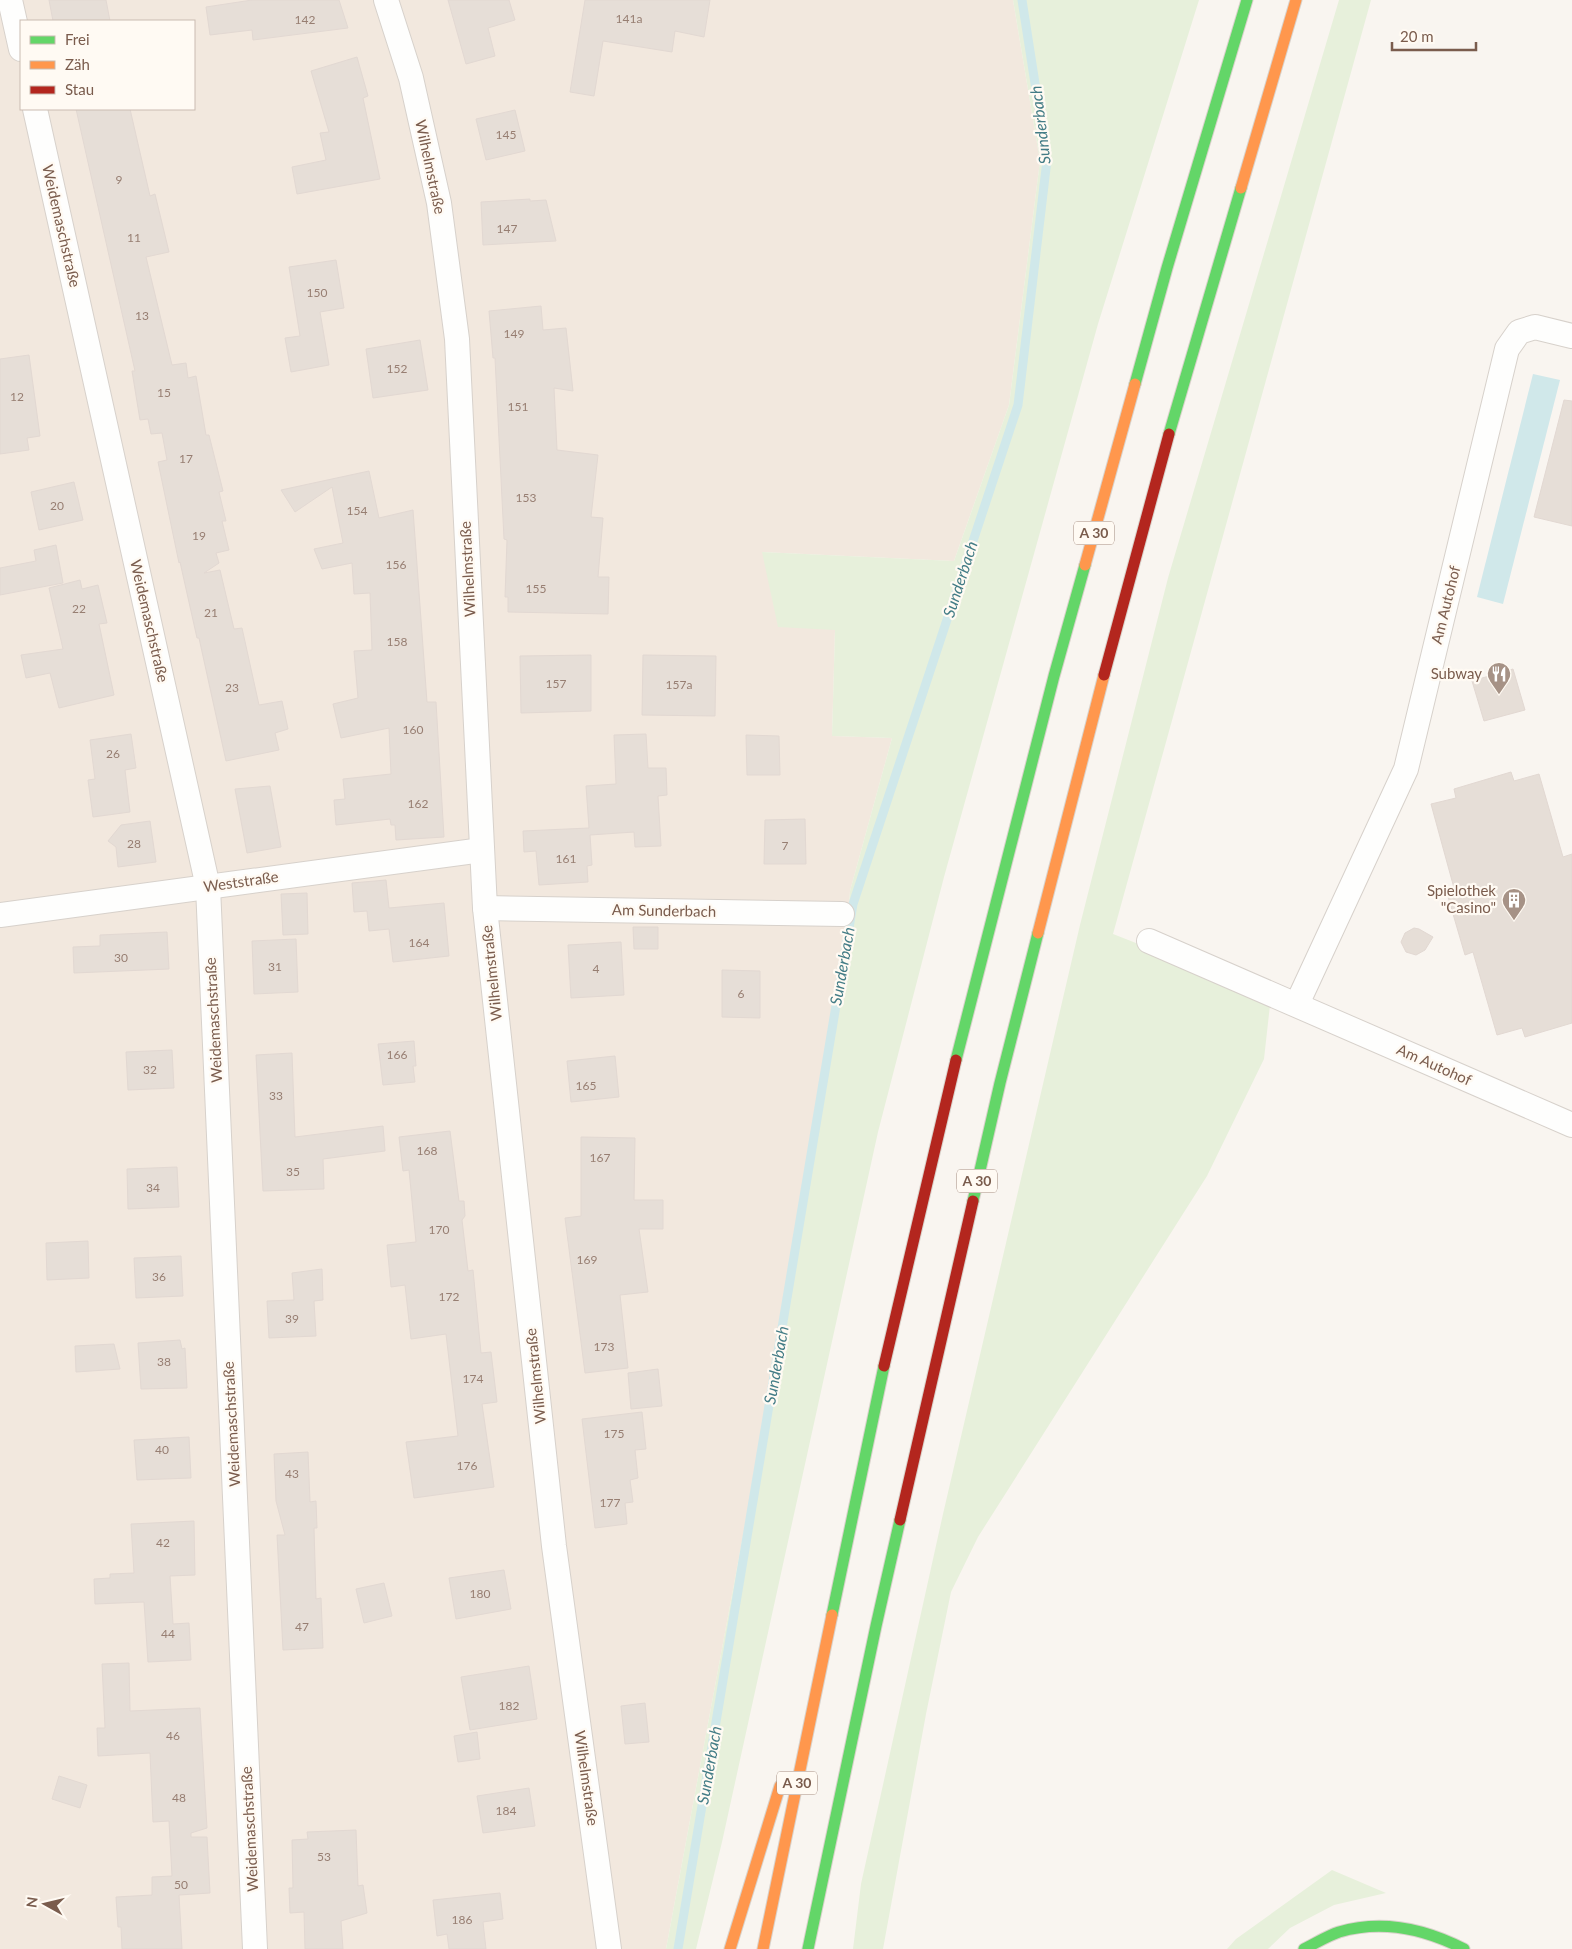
<svg xmlns="http://www.w3.org/2000/svg" width="1572" height="1949" font-family="Lato,sans-serif">
	<style>
		.residential { fill: #f2e8de; fill-rule: evenodd }
		.green { fill: #e7f0db }
		.water { fill: #d0e8ea }
		.lines { fill: none; stroke-linecap: round; stroke-linejoin: round }
		.stream { stroke: #d0e8ea; stroke-width: 9 }
		.building { fill: #e6ded7; stroke: #e2d8d2 }
		.street-casing { stroke: #d7d1cb; stroke-width: 26 }
		.fast-casing { stroke: #d9d2cb; stroke-width: 13 }
		.slow-casing { stroke: #d9d2cb; stroke-width: 13 }
		.jam-casing { stroke: #d9d2cb; stroke-width: 13 }
		.street { stroke: #fefefd; stroke-width: 24 }
		.fast { stroke: #63d668; stroke-width: 11 }
		.slow { stroke: #ff974d; stroke-width: 11 }
		.jam { stroke: #b3261e; stroke-width: 11 }
		.labels { text-anchor: middle; stroke-width: 4.5; stroke-linejoin: round; paint-order: stroke }
		.number-label { font-size: 12px; fill: #977e72 }
		.shield { fill: #fffaf3; stroke: #a28b7f; stroke-width: 1 }
		.shield-label { font-size: 14px; font-weight: bold; fill: #7a5c4d }
		.street-label { font-size: 15px; fill: #7a5c4d; stroke: #fffaf3 }
		.poi-label { font-size: 15px; fill: #7a5c4d; stroke: #fffaf3; text-anchor: end }
		.water-label { font-size: 16px; font-style: italic; fill: #437c86; stroke: #fffaf3 }
	</style>
	<rect width="100%" height="100%" fill="#f9f5f0"/>
	<!-- residential -->
	<path class="residential" d="M 0,0 L 1013,0 L 1040,161 L 1009,405 L 954,561 L 762,552 L 835,630 L 832,736 L 892,738 L 850,891 L 848,922 L 745,1525 L 666,1949 L 0,1949 ZM 21,21 L 194,21 L 194,109 L 21,109 Z"/>
	<!-- green -->
	<g class="green">
		<path d="M 1013,0 L 1199,0 L 1098,324 L 944,877 L 878,1132 L 722,1842 L 696,1949 L 666,1949 L 745,1525 L 848,922 L 850,891 L 892,738 L 832,736 L 835,630 L 778,627 L 762,552 L 954,561 L 1009,405 L 1040,161 Z"/>
		<path d="M 1339,0 L 1371,0 L 1113,934 L 1271,996 L 1264,1059 L 1207,1176 L 978,1537 L 951,1592 L 926,1714 L 883,1949 L 853,1949 L 861,1884 L 943,1514 L 1080,925 L 1168,578 Z"/>
		<path d="M 1332,1870 L 1386,1893 L 1334,1905 L 1290,1928 L 1268,1949 L 1227,1949 L 1236,1939 Z"/>
	</g>
	<!-- water -->
	<path class="water" d="M 1533,374 L 1560,380 L 1503,604 L 1477,597 Z"/>
	<g class="lines">
		<!-- stream -->
		<path class="stream" d="M 678,1949 L 853,904 L 1018,405 L 1047,160 L 1022,0"/>
	</g>
	<!-- building -->
	<g class="building">
		<path d="M 49,0 L 106,0 L 110,21 L 53,21 Z"/>
		<path d="M 252,0 L 339,0 L 348,28 L 253,40 L 252,30 L 210,35 L 206,7 Z"/>
		<path d="M 448,0 L 509,0 L 515,20 L 488,28 L 495,56 L 466,64 Z"/>
		<path d="M 585,0 L 710,0 L 704,37 L 675,31 L 672,52 L 603,41 L 594,96 L 570,92 Z"/>
		<path d="M 357,57 L 368,96 L 363,98 L 380,179 L 297,194 L 292,167 L 326,160 L 320,133 L 329,132 L 311,71 Z"/>
		<path d="M 76,109 L 130,109 L 150,196 L 155,194 L 169,252 L 146,257 L 172,365 L 186,363 L 188,378 L 196,376 L 206,435 L 209,435 L 223,491 L 219,492 L 226,521 L 222,521 L 229,550 L 216,553 L 219,563 L 204,573 L 220,570 L 234,629 L 242,628 L 259,705 L 282,701 L 288,729 L 275,733 L 279,750 L 226,761 L 199,638 L 197,638 L 180,562 L 179,563 L 158,462 L 167,460 L 162,433 L 151,434 L 148,419 L 140,420 L 132,371 L 135,371 Z"/>
		<path d="M 515,110 L 525,151 L 486,160 L 476,119 Z"/>
		<path d="M 530,199 L 530,201 L 546,200 L 556,241 L 483,245 L 481,202 Z"/>
		<path d="M 336,260 L 344,308 L 320,312 L 329,365 L 291,372 L 285,338 L 300,336 L 289,267 Z"/>
		<path d="M 541,306 L 543,330 L 566,328 L 573,391 L 554,388 L 557,450 L 598,455 L 591,517 L 603,518 L 598,577 L 609,577 L 608,614 L 508,612 L 508,597 L 505,597 L 507,540 L 504,539 L 495,358 L 493,358 L 489,311 Z"/>
		<path d="M 420,340 L 428,390 L 373,398 L 366,349 Z"/>
		<path d="M 29,355 L 40,436 L 27,438 L 29,450 L 0,454 L 0,359 Z"/>
		<path d="M 1564,400 L 1572,401 L 1572,526 L 1534,517 Z"/>
		<path d="M 369,471 L 379,518 L 413,510 L 427,702 L 436,702 L 444,837 L 396,840 L 395,825 L 391,825 L 390,819 L 336,825 L 334,800 L 345,799 L 343,779 L 391,774 L 389,728 L 341,738 L 333,704 L 358,698 L 354,651 L 372,650 L 370,593 L 354,594 L 352,563 L 322,569 L 314,549 L 343,543 L 332,487 L 295,512 L 281,490 Z"/>
		<path d="M 74,482 L 83,520 L 39,530 L 31,492 Z"/>
		<path d="M 56,545 L 63,583 L 0,595 L 0,568 L 36,561 L 34,550 Z"/>
		<path d="M 80,580 L 82,589 L 98,585 L 107,623 L 99,624 L 114,695 L 59,708 L 50,673 L 26,678 L 21,655 L 63,649 L 49,588 Z"/>
		<path d="M 591,655 L 591,711 L 521,713 L 520,656 Z"/>
		<path d="M 643,655 L 716,656 L 715,716 L 642,715 Z"/>
		<path d="M 1513,669 L 1525,710 L 1484,721 L 1472,681 Z"/>
		<path d="M 131,734 L 136,768 L 125,770 L 130,812 L 93,817 L 88,780 L 95,779 L 90,740 Z"/>
		<path d="M 646,734 L 648,768 L 666,768 L 667,795 L 658,796 L 661,846 L 635,847 L 634,832 L 590,835 L 592,865 L 587,866 L 588,882 L 539,885 L 536,851 L 524,852 L 523,831 L 589,828 L 586,786 L 616,784 L 614,735 Z"/>
		<path d="M 746,735 L 779,736 L 780,775 L 747,775 Z"/>
		<path d="M 1511,772 L 1514,781 L 1539,774 L 1563,857 L 1572,854 L 1572,1023 L 1525,1037 L 1522,1028 L 1497,1035 L 1473,952 L 1465,955 L 1446,890 L 1454,888 L 1431,804 L 1456,798 L 1454,789 Z"/>
		<path d="M 270,786 L 281,847 L 247,853 L 235,789 Z"/>
		<path d="M 805,819 L 806,864 L 764,864 L 765,820 Z"/>
		<path d="M 150,821 L 156,862 L 118,867 L 116,847 L 108,841 L 121,825 Z"/>
		<path d="M 386,880 L 389,908 L 444,903 L 449,956 L 393,962 L 389,929 L 369,931 L 367,911 L 354,912 L 352,883 Z"/>
		<path d="M 307,893 L 308,934 L 283,935 L 281,894 Z"/>
		<path d="M 633,927 L 658,927 L 658,949 L 634,949 Z"/>
		<path d="M 1414,928 L 1419,929 L 1433,937 L 1425,950 L 1416,955 L 1406,952 L 1401,942 L 1405,933 Z"/>
		<path d="M 167,932 L 169,969 L 74,973 L 73,947 L 100,946 L 100,935 Z"/>
		<path d="M 296,939 L 298,992 L 254,994 L 252,941 Z"/>
		<path d="M 621,942 L 624,995 L 571,998 L 568,945 Z"/>
		<path d="M 722,970 L 760,971 L 760,1018 L 722,1017 Z"/>
		<path d="M 414,1041 L 416,1066 L 413,1066 L 415,1082 L 383,1085 L 378,1044 Z"/>
		<path d="M 172,1050 L 174,1088 L 128,1090 L 126,1052 Z"/>
		<path d="M 292,1053 L 295,1137 L 383,1126 L 385,1151 L 323,1159 L 324,1189 L 263,1191 L 256,1055 Z"/>
		<path d="M 615,1056 L 619,1097 L 571,1102 L 567,1061 Z"/>
		<path d="M 450,1131 L 459,1201 L 464,1201 L 465,1216 L 462,1220 L 468,1271 L 473,1270 L 481,1353 L 491,1352 L 497,1402 L 482,1404 L 494,1487 L 414,1498 L 406,1442 L 458,1436 L 446,1334 L 411,1339 L 405,1285 L 391,1287 L 387,1245 L 416,1242 L 409,1170 L 403,1171 L 399,1137 Z"/>
		<path d="M 581,1137 L 635,1138 L 634,1200 L 663,1200 L 663,1229 L 639,1229 L 648,1292 L 620,1295 L 628,1368 L 585,1373 L 565,1218 L 581,1216 Z"/>
		<path d="M 177,1167 L 179,1207 L 128,1209 L 127,1169 Z"/>
		<path d="M 88,1241 L 89,1278 L 47,1280 L 46,1243 Z"/>
		<path d="M 181,1256 L 183,1296 L 136,1298 L 134,1258 Z"/>
		<path d="M 322,1269 L 323,1300 L 314,1301 L 316,1336 L 269,1338 L 267,1301 L 294,1300 L 292,1273 Z"/>
		<path d="M 180,1340 L 182,1349 L 185,1348 L 187,1388 L 141,1389 L 138,1343 Z"/>
		<path d="M 114,1344 L 120,1369 L 76,1372 L 75,1346 Z"/>
		<path d="M 658,1369 L 662,1406 L 631,1409 L 628,1373 Z"/>
		<path d="M 642,1412 L 646,1449 L 635,1450 L 638,1478 L 630,1480 L 633,1502 L 625,1503 L 627,1524 L 595,1528 L 582,1419 Z"/>
		<path d="M 189,1437 L 191,1478 L 137,1480 L 134,1440 Z"/>
		<path d="M 308,1452 L 310,1502 L 316,1501 L 317,1528 L 314,1528 L 316,1599 L 321,1598 L 323,1648 L 283,1650 L 277,1535 L 285,1535 L 276,1501 L 274,1454 Z"/>
		<path d="M 194,1521 L 195,1575 L 170,1576 L 173,1624 L 189,1623 L 191,1660 L 148,1662 L 144,1602 L 95,1604 L 94,1579 L 110,1578 L 110,1574 L 134,1573 L 131,1524 Z"/>
		<path d="M 504,1570 L 511,1609 L 456,1619 L 449,1578 Z"/>
		<path d="M 384,1583 L 392,1616 L 364,1623 L 356,1589 Z"/>
		<path d="M 129,1663 L 130,1711 L 200,1708 L 207,1828 L 191,1833 L 191,1837 L 207,1837 L 210,1893 L 179,1895 L 182,1949 L 122,1949 L 121,1927 L 118,1927 L 116,1897 L 152,1895 L 152,1877 L 172,1876 L 169,1821 L 153,1822 L 150,1753 L 98,1756 L 97,1728 L 105,1728 L 102,1664 Z"/>
		<path d="M 529,1666 L 537,1719 L 470,1730 L 461,1677 Z"/>
		<path d="M 645,1703 L 649,1742 L 625,1744 L 621,1706 Z"/>
		<path d="M 477,1732 L 480,1759 L 458,1762 L 454,1736 Z"/>
		<path d="M 59,1776 L 87,1785 L 80,1808 L 52,1799 Z"/>
		<path d="M 529,1788 L 535,1826 L 483,1833 L 477,1796 Z"/>
		<path d="M 356,1830 L 358,1886 L 363,1885 L 367,1913 L 341,1921 L 343,1949 L 305,1949 L 304,1912 L 290,1913 L 289,1888 L 293,1888 L 292,1840 L 308,1839 L 307,1832 Z"/>
		<path d="M 500,1893 L 503,1919 L 483,1922 L 486,1949 L 449,1949 L 447,1934 L 437,1936 L 433,1900 Z"/>
	</g>
	<g class="lines">
		<!-- street casing -->
		<g class="street-casing">
			<g id="street">
				<path d="M 10,0 L 21,49"/>
				<path d="M 386,0 L 411,78 L 439,203 L 457,339 L 485,908 L 554,1546 L 609,1949"/>
				<path d="M 35,109 L 208,887 L 255,1949"/>
				<path d="M 485,908 L 842,914"/>
				<path d="M 0,915 L 482,850"/>
				<path d="M 1149,941 L 1572,1125"/>
				<path d="M 1297,1004 L 1406,769 L 1507,349 L 1519,332 L 1535,327 L 1572,336"/>
			</g>
		</g>
		<!-- fast casing -->
		<g class="fast-casing">
			<g id="fast">
				<path d="M 1135,384 L 1167,268 L 1247,0"/>
				<path d="M 1169,434 L 1241,188"/>
				<path d="M 956,1060 L 1054,676 L 1085,565"/>
				<path d="M 973,1201 L 1000,1083 L 1038,933"/>
				<path d="M 832,1615 L 884,1366"/>
				<path d="M 808,1949 L 876,1626 L 900,1520"/>
				<path d="M 1304,1949 C 1316,1943 1327,1936 1339,1932 C 1383,1919 1425,1929 1464,1949"/>
			</g>
		</g>
		<!-- slow casing -->
		<g class="slow-casing">
			<g id="slow">
				<path d="M 1241,188 L 1296,0"/>
				<path d="M 1085,565 L 1135,384"/>
				<path d="M 1038,933 L 1104,675"/>
				<path d="M 730,1949 L 780,1786"/>
				<path d="M 763,1949 L 832,1615"/>
			</g>
		</g>
		<!-- jam casing -->
		<g class="jam-casing">
			<g id="jam">
				<path d="M 1104,675 L 1169,434"/>
				<path d="M 884,1366 L 956,1060"/>
				<path d="M 900,1520 L 973,1201"/>
			</g>
		</g>
		<!-- street -->
		<use href="#street" class="street"/>
		<!-- fast -->
		<use href="#fast" class="fast"/>
		<!-- slow -->
		<use href="#slow" class="slow"/>
		<!-- jam -->
		<use href="#jam" class="jam"/>
	</g>
	<!-- icons -->
	<defs>
		<g id="restaurant-pin" transform="scale(1.25)"><path d="M0 17L-7.5 6A9.5 9.5 0 1 1 7.5 6Z" fill="#a69286" stroke="#fffaf3"/><path d="M-5-6h1v4h1v-4h1v4h1v-4h1v5L-1.5 .5V6h-2V.5L-5-1ZM5-6V6H3V1.5H1.5Q1.5-4 5-6Z" fill="#fff"/></g>
		<g id="building-pin" transform="scale(1.25)"><path d="M0 17L-7.5 6A9.5 9.5 0 1 1 7.5 6Z" fill="#a69286" stroke="#fffaf3"/><path d="M-4-6H4V6H1V3H-1V6H-4ZM-2.5-4.3h1.7v1.8h-1.7ZM.8-4.3h1.7v1.8H.8ZM-2.5-1h1.7V.8h-1.7ZM.8-1h1.7V.8H.8Z" fill="#fff"/></g>
	</defs>
	<g fill-rule="evenodd">
		<use href="#restaurant-pin" x="1499" y="674"/>
		<use href="#building-pin" x="1514" y="900"/>
	</g>
	<g class="labels">
		<!-- number labels -->
		<g class="number-label">
			<text x="629" y="23">141a</text>
			<text x="305" y="24">142</text>
			<text x="506" y="139">145</text>
			<text x="119" y="184">9</text>
			<text x="507" y="233">147</text>
			<text x="134" y="242">11</text>
			<text x="317" y="297">150</text>
			<text x="142" y="320">13</text>
			<text x="514" y="338">149</text>
			<text x="397" y="373">152</text>
			<text x="164" y="397">15</text>
			<text x="17" y="401">12</text>
			<text x="518" y="411">151</text>
			<text x="186" y="463">17</text>
			<text x="526" y="502">153</text>
			<text x="57" y="510">20</text>
			<text x="357" y="515">154</text>
			<text x="199" y="540">19</text>
			<text x="396" y="569">156</text>
			<text x="536" y="593">155</text>
			<text x="79" y="613">22</text>
			<text x="211" y="617">21</text>
			<text x="397" y="646">158</text>
			<text x="556" y="688">157</text>
			<text x="679" y="689">157a</text>
			<text x="232" y="692">23</text>
			<text x="413" y="734">160</text>
			<text x="113" y="758">26</text>
			<text x="418" y="808">162</text>
			<text x="134" y="848">28</text>
			<text x="785" y="850">7</text>
			<text x="566" y="863">161</text>
			<text x="419" y="947">164</text>
			<text x="121" y="962">30</text>
			<text x="275" y="971">31</text>
			<text x="596" y="973">4</text>
			<text x="741" y="998">6</text>
			<text x="397" y="1059">166</text>
			<text x="150" y="1074">32</text>
			<text x="586" y="1090">165</text>
			<text x="276" y="1100">33</text>
			<text x="427" y="1155">168</text>
			<text x="600" y="1162">167</text>
			<text x="293" y="1176">35</text>
			<text x="153" y="1192">34</text>
			<text x="439" y="1234">170</text>
			<text x="587" y="1264">169</text>
			<text x="159" y="1281">36</text>
			<text x="449" y="1301">172</text>
			<text x="292" y="1323">39</text>
			<text x="604" y="1351">173</text>
			<text x="164" y="1366">38</text>
			<text x="473" y="1383">174</text>
			<text x="614" y="1438">175</text>
			<text x="162" y="1454">40</text>
			<text x="467" y="1470">176</text>
			<text x="292" y="1478">43</text>
			<text x="610" y="1507">177</text>
			<text x="163" y="1547">42</text>
			<text x="480" y="1598">180</text>
			<text x="302" y="1631">47</text>
			<text x="168" y="1638">44</text>
			<text x="509" y="1710">182</text>
			<text x="173" y="1740">46</text>
			<text x="179" y="1802">48</text>
			<text x="506" y="1815">184</text>
			<text x="324" y="1861">53</text>
			<text x="181" y="1889">50</text>
			<text x="462" y="1924">186</text>
		</g>
		<!-- shield labels -->
		<g class="shield">
			<rect x="1074" y="521.5" width="40" height="23" rx="4"/>
			<rect x="957" y="1169.5" width="40" height="23" rx="4"/>
			<rect x="777" y="1771.5" width="40" height="23" rx="4"/>
		</g>
		<g class="shield-label">
			<text x="1094" y="538">A 30</text>
			<text x="977" y="1186">A 30</text>
			<text x="797" y="1788">A 30</text>
		</g>
		<!-- street labels -->
		<g class="street-label">
			<text transform="translate(430 167) rotate(78)" y="5">Wilhelmstraße</text>
			<text transform="translate(61 226) rotate(77)" y="5">Weidemaschstraße</text>
			<text transform="translate(468 569) rotate(-93)" y="5">Wilhelmstraße</text>
			<text transform="translate(1446 605) rotate(-76)" y="5">Am Autohof</text>
			<text transform="translate(149 621) rotate(77)" y="5">Weidemaschstraße</text>
			<text transform="translate(241 882) rotate(-8)" y="5">Weststraße</text>
			<text transform="translate(664 911) rotate(1)" y="5">Am Sunderbach</text>
			<text transform="translate(492 973) rotate(-96)" y="5">Wilhelmstraße</text>
			<text transform="translate(214 1020) rotate(-93)" y="5">Weidemaschstraße</text>
			<text transform="translate(1434 1065) rotate(24)" y="5">Am Autohof</text>
			<text transform="translate(536 1376) rotate(-96)" y="5">Wilhelmstraße</text>
			<text transform="translate(232 1424) rotate(-93)" y="5">Weidemaschstraße</text>
			<text transform="translate(586 1778) rotate(82)" y="5">Wilhelmstraße</text>
			<text transform="translate(250 1829) rotate(-93)" y="5">Weidemaschstraße</text>
		</g>
		<!-- poi labels -->
		<g class="poi-label">
			<text x="1482" y="679">Subway</text>
			<text x="1496" y="896">Spielothek<tspan x="1496" dy="17">"Casino"</tspan></text>
		</g>
		<!-- water labels -->
		<g class="water-label">
			<text transform="translate(1040 125) rotate(-97)" y="6">Sunderbach</text>
			<text transform="translate(960 579) rotate(-72)" y="6">Sunderbach</text>
			<text transform="translate(842 966) rotate(-80)" y="6">Sunderbach</text>
			<text transform="translate(776 1365) rotate(-80)" y="6">Sunderbach</text>
			<text transform="translate(709 1765) rotate(-80)" y="6">Sunderbach</text>
		</g>
	</g>
	<!-- legend -->
	<rect x="20" y="20" width="175" height="90" fill="#fffaf3" stroke="#cabbb1"/>
	<rect x="30" y="36" width="25" height="8" fill="#63d668" stroke="#cabbb1"/>
	<text x="65" y="45" font-size="15" fill="#7a5c4d">Frei</text>
	<rect x="30" y="61" width="25" height="8" fill="#ff974d" stroke="#cabbb1"/>
	<text x="65" y="70" font-size="15" fill="#7a5c4d">Zäh</text>
	<rect x="30" y="86" width="25" height="8" fill="#b3261e" stroke="#cabbb1"/>
	<text x="65" y="95" font-size="15" fill="#7a5c4d">Stau</text>
	<!-- north arrow -->
	<g transform="translate(45 1904) rotate(278)" stroke="#fffaf3" stroke-width="4" paint-order="stroke">
	<path d="M0-4L9 19L0 12L-9 19Z" fill="#7a5c4d"/>
	<text y="-8" font-size="14" font-weight="bold" text-anchor="middle" fill="#7a5c4d">N</text>
	</g>
	<!-- scale -->
	<path d="M1392 42v8h84v-8" fill="none" stroke="#7a5c4d" stroke-width="2.5"/>
	<text x="1400" y="42" font-size="15" fill="#7a5c4d" stroke="#fffaf3" stroke-width="4" paint-order="stroke">20 m</text>
</svg>
